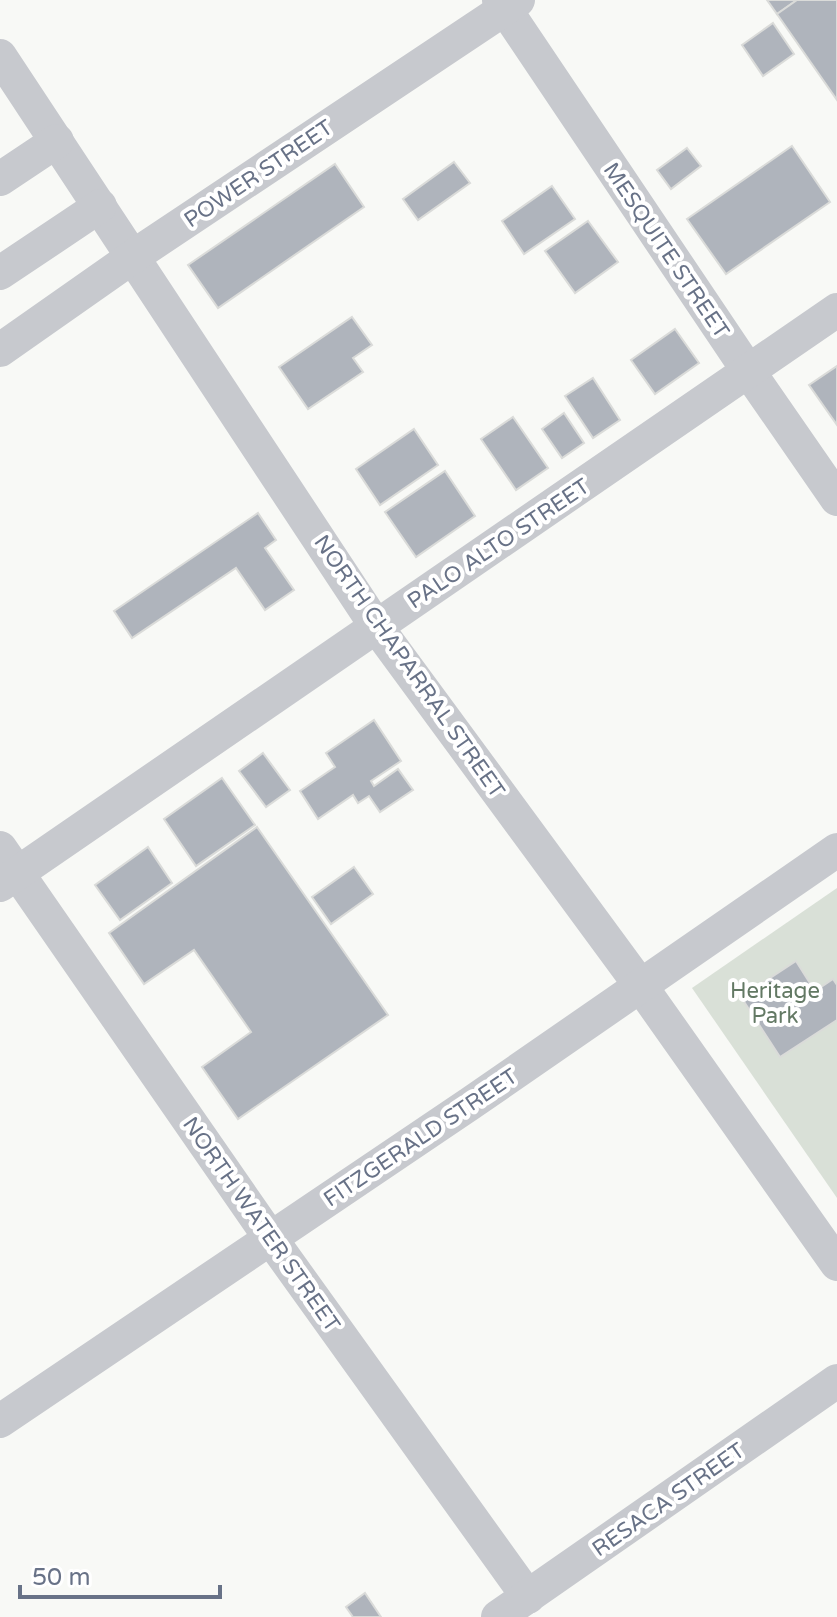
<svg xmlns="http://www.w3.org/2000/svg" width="837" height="1617" font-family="'Varela Round',sans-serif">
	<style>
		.green { fill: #d9e0d7 }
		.building { fill: #afb4bc; stroke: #dadbd9; stroke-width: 2 }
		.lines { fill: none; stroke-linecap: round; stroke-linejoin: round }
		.minor { stroke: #c7c9ce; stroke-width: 34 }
		.labels { text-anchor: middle; stroke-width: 8; stroke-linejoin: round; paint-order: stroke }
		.street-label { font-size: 22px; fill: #687287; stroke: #fff }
		.park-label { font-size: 22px; fill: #637964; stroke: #fff }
	</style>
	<rect width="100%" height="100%" fill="#f8f9f6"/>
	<!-- green -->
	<path class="green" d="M 837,888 L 837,1198 L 692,988 Z"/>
	<!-- building -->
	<g class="building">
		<path d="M 767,0 L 797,0 L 777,14 Z"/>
		<path d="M 797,0 L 837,0 L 837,100 L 777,14 Z"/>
		<path d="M 773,23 L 794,54 L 763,76 L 742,45 Z"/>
		<path d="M 792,146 L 830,202 L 726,274 L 687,219 Z"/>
		<path d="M 687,148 L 701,166 L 671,189 L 657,170 Z"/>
		<path d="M 454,162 L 470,183 L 418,220 L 403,199 Z"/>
		<path d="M 335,164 L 364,207 L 218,308 L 188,265 Z"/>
		<path d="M 552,186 L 575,219 L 524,254 L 502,221 Z"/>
		<path d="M 588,221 L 618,262 L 575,293 L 545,251 Z"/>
		<path d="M 352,317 L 372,345 L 353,358 L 363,372 L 308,409 L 279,367 Z"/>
		<path d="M 675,329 L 699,363 L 655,394 L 631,360 Z"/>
		<path d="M 837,366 L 837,425 L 809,385 Z"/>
		<path d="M 593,378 L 620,420 L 593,438 L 565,396 Z"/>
		<path d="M 564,413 L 584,443 L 562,458 L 542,429 Z"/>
		<path d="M 513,417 L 548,468 L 516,490 L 481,439 Z"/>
		<path d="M 414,429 L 438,465 L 380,505 L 356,469 Z"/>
		<path d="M 445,471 L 475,516 L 416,557 L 385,512 Z"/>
		<path d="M 258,513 L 276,540 L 265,548 L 294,590 L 265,610 L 236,568 L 132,638 L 114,611 Z"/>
		<path d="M 374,720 L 401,761 L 371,781 L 374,786 L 398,769 L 413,790 L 380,812 L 369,796 L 358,803 L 353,795 L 318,819 L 300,791 L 335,767 L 326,753 Z"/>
		<path d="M 263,753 L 290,790 L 266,807 L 239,771 Z"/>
		<path d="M 222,778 L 255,825 L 196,866 L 164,819 Z"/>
		<path d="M 257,827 L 388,1015 L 238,1119 L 202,1067 L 251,1032 L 194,950 L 144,984 L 109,933 Z"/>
		<path d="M 148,847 L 172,883 L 120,920 L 95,885 Z"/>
		<path d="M 354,867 L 373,894 L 331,924 L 312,897 Z"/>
		<path d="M 796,961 L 815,991 L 833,979 L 837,985 L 837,1020 L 780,1057 L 741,997 Z"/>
		<path d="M 365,1593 L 381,1617 L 353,1617 L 346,1607 Z"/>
	</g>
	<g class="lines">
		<!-- minor -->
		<g class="minor">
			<path d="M 499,0 L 749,372 L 837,499"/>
			<path d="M 0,56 L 376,626 L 640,985 L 837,1264"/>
			<path d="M 0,179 L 57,141"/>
			<path d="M 0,273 L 100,206"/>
			<path d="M 0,350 L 134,256 L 518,0"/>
			<path d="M 0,848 L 271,1239 L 528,1597"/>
			<path d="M 0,885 L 837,310"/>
			<path d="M 0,1421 L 471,1103 L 837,850"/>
			<path d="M 498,1617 L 837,1381"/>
		</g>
	</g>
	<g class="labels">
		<!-- street labels -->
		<g class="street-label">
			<text transform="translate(258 173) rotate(-34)" y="8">POWER STREET</text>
			<text transform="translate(667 250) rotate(56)" y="8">MESQUITE STREET</text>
			<text transform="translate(498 543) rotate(-34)" y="8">PALO ALTO STREET</text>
			<text transform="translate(410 666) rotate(55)" y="8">NORTH CHAPARRAL STREET</text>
			<text transform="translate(420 1137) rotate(-34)" y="8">FITZGERALD STREET</text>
			<text transform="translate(262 1224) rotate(55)" y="8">NORTH WATER STREET</text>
			<text transform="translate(668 1499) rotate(-35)" y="8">RESACA STREET</text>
		</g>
		<!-- park labels -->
		<g class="park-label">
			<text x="775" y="998">Heritage<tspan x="775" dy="25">Park</tspan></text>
		</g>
	</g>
	<!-- scale -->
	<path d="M20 1585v12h200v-12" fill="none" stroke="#687287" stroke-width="4"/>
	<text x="32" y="1585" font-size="24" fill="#687287" stroke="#ffffff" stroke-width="6" paint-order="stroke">50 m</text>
</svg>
